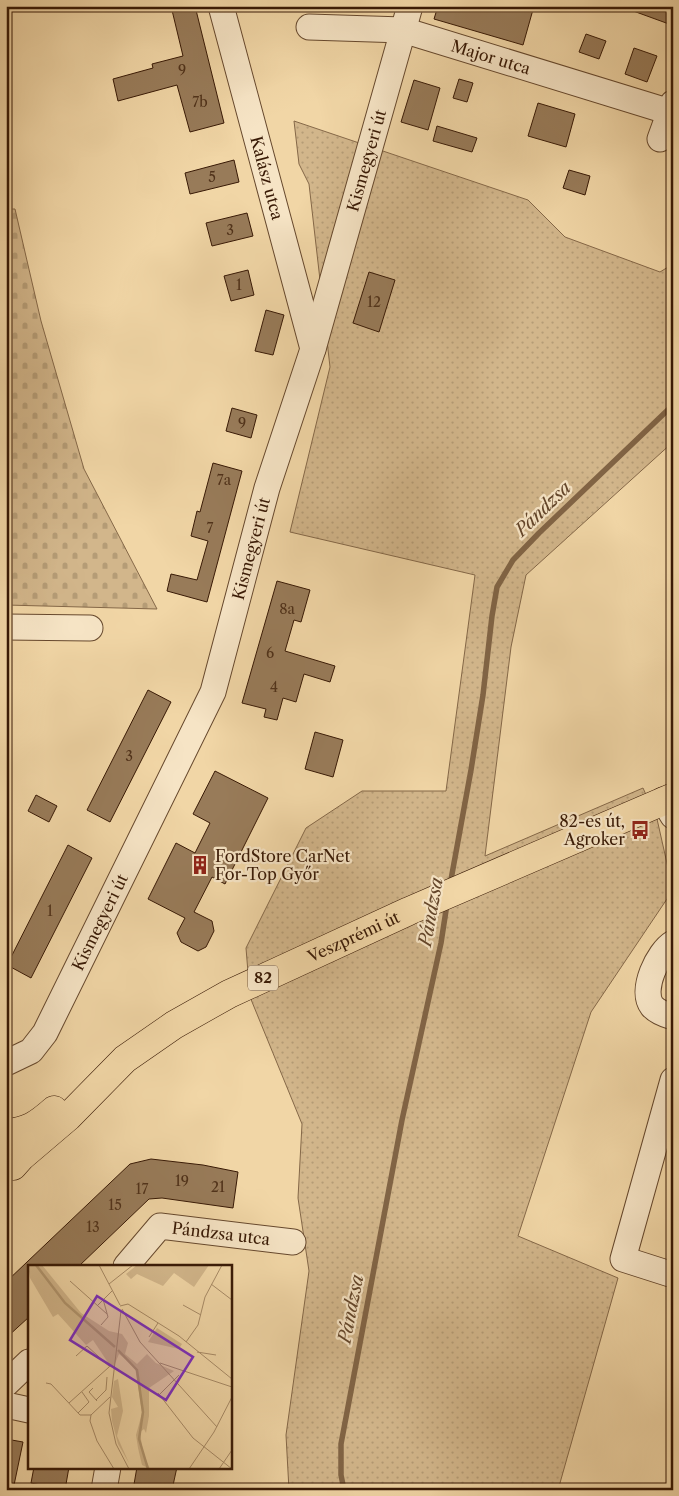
<svg xmlns="http://www.w3.org/2000/svg" width="679" height="1496" font-family="'Libre Caslon Text',serif">
	<style>
		.grass { fill: url(#grass-dots); stroke: #856848 }
		.cemetery { fill: url(#cemetery-stones); stroke: #856848 }
		.lines { fill: none; stroke-linecap: round; stroke-linejoin: round }
		.stream { stroke: #816445; stroke-width: 5.5 }
		.building { fill: #987b59; stroke: #381905 }
		.minor-casing { stroke: #66482d; stroke-width: 27 }
		.major-casing { stroke: #381905; stroke-width: 29 }
		.minor { stroke: #f6e4c5; stroke-width: 25 }
		.major { stroke: #f1d6a6; stroke-width: 28 }
		.labels { text-anchor: middle; stroke-width: 4.5; stroke-linejoin: round; paint-order: stroke }
		.number-label { font-size: 14px; fill: #50321a }
		.shield { fill: #f6e4c5; stroke: #71563f; stroke-width: 1 }
		.shield-label { font-size: 15px; font-weight: bold; fill: #381905 }
		.street-label { font-size: 16px; fill: #381905; stroke: #f6e4c5 }
		.poi-label { font-size: 16px; fill: #381905; stroke: #f6e4c5; text-anchor: end }
		.water-label { font-size: 18px; font-style: italic; fill: #63452a; stroke: #f6e4c5 }
		.inset-river { fill: none; stroke: #b2966f; stroke-width: 2.5 }
		.inset-road { fill: none; stroke: #a78a66; stroke-width: 1 }
		.view { fill: #7b2cbf; fill-opacity: 0.15; stroke: #7b2cbf; stroke-width: 2.5 }
		.inset-edge { fill: none; stroke: #381905; stroke-width: 2.5 }
	</style>
	<defs>
		<pattern id="grass-dots" width="8" height="8" patternUnits="userSpaceOnUse" patternTransform="scale(1.25)"><rect width="8" height="8" fill="#d2b68b"/><path d="M2 2h.1M6 6h.1" fill="none" stroke="#b59c76" stroke-width="1.8" stroke-linecap="round"/></pattern>
		<pattern id="cemetery-stones" width="16" height="16" patternUnits="userSpaceOnUse" patternTransform="scale(1.25)"><rect width="16" height="16" fill="#d2b68b"/><path d="M2 7V4a2 2 0 0 1 4 0v3zM10 15v-3a2 2 0 0 1 4 0v3z" fill="#b59c76"/></pattern>
	</defs>
	<rect width="100%" height="100%" fill="#f1d6a6"/>
	<filter id="stains"><feTurbulence type="fractalNoise" baseFrequency=".004" numOctaves="4"/><feColorMatrix values="0 0 0 0 .2 0 0 0 0 .09 0 0 0 0 .02 0 0 0 .5 -.17"/></filter>
	<radialGradient id="worn" r=".72"><stop offset=".6" stop-color="#630" stop-opacity="0"/><stop offset="1" stop-color="#630" stop-opacity=".3"/></radialGradient>
	<!-- grass -->
	<path class="grass" d="M 294,121 L 528,200 L 565,237 L 660,272 L 673,264 L 673,442 L 526,575 L 511,647 L 485,856 L 643,788 L 657,819 L 673,890 L 591,1012 L 518,1236 L 618,1278 L 558,1490 L 289,1490 L 286,1435 L 309,1271 L 298,1198 L 302,1124 L 250,997 L 246,948 L 306,828 L 362,791 L 446,791 L 475,575 L 290,532 L 330,367 L 309,184 L 299,164 Z"/>
	<!-- cemetery -->
	<path class="cemetery" d="M 6,209 L 15,209 L 41,321 L 84,469 L 157,609 L 6,605 Z"/>
	<g class="lines">
		<!-- stream -->
		<g class="stream">
			<path d="M 450,885 L 471,770 L 483,695 L 492,616 L 497,587 L 513,560 L 539,533 L 673,405"/>
			<path d="M 344,1490 L 341,1475 L 341,1444 L 402,1120 L 441,943 L 447,904"/>
		</g>
	</g>
	<!-- building -->
	<g class="building">
		<path d="M 171,6 L 195,6 L 224,123 L 190,132 L 177,85 L 118,101 L 113,79 L 153,68 L 152,64 L 183,56 Z"/>
		<path d="M 438,6 L 534,6 L 523,45 L 434,19 Z"/>
		<path d="M 625,6 L 673,6 L 673,13 L 669,24 L 625,8 Z"/>
		<path d="M 586,34 L 606,41 L 599,59 L 579,52 Z"/>
		<path d="M 634,48 L 657,56 L 647,82 L 625,74 Z"/>
		<path d="M 459,79 L 473,83 L 467,102 L 453,98 Z"/>
		<path d="M 414,80 L 440,88 L 428,130 L 401,122 Z"/>
		<path d="M 538,103 L 575,114 L 566,147 L 528,136 Z"/>
		<path d="M 437,126 L 477,138 L 472,152 L 433,141 Z"/>
		<path d="M 234,160 L 239,182 L 190,194 L 185,173 Z"/>
		<path d="M 569,170 L 590,176 L 585,195 L 563,188 Z"/>
		<path d="M 247,213 L 253,236 L 212,246 L 206,223 Z"/>
		<path d="M 248,270 L 254,295 L 231,301 L 224,276 Z"/>
		<path d="M 369,272 L 395,280 L 379,332 L 353,323 Z"/>
		<path d="M 266,310 L 284,315 L 273,355 L 255,351 Z"/>
		<path d="M 232,408 L 257,415 L 251,438 L 226,431 Z"/>
		<path d="M 213,463 L 242,471 L 207,602 L 167,591 L 171,574 L 197,580 L 208,541 L 191,536 L 197,511 L 200,512 Z"/>
		<path d="M 277,581 L 310,590 L 301,622 L 294,620 L 285,651 L 335,666 L 330,682 L 304,674 L 296,702 L 283,698 L 277,720 L 264,717 L 266,709 L 242,703 Z"/>
		<path d="M 148,690 L 171,702 L 110,822 L 87,810 Z"/>
		<path d="M 315,732 L 343,740 L 333,777 L 305,769 Z"/>
		<path d="M 215,771 L 268,798 L 225,884 L 212,877 L 194,912 L 212,921 L 214,931 L 206,947 L 198,951 L 181,942 L 177,933 L 185,918 L 148,899 L 176,843 L 195,853 L 210,823 L 193,814 Z"/>
		<path d="M 36,795 L 57,806 L 49,822 L 28,811 Z"/>
		<path d="M 68,845 L 92,858 L 31,978 L 7,965 Z"/>
		<path d="M 151,1159 L 203,1165 L 238,1172 L 233,1208 L 162,1198 L 149,1199 L 79,1266 L 29,1266 L 29,1317 L 6,1338 L 6,1282 L 130,1164 Z"/>
		<path d="M 6,1439 L 23,1442 L 13,1490 L 6,1490 Z"/>
		<path d="M 34,1467 L 69,1467 L 65,1490 L 31,1483 Z"/>
		<path d="M 137,1467 L 177,1467 L 172,1490 L 133,1490 Z"/>
	</g>
	<g class="lines">
		<!-- minor casing -->
		<g class="minor-casing">
			<g id="minor">
				<path id="s1" d="M 221,6 L 313,349"/>
				<path id="s2" d="M 309,27 L 403,30 L 670,112"/>
				<path d="M 660,139 L 673,103"/>
				<path d="M 6,627 L 90,628"/>
				<path d="M 663,800 L 673,816"/>
				<path d="M 673,943 C 658,952 640,990 652,1006 C 657,1012 666,1015 673,1017"/>
				<path id="s3" d="M 6,1063 L 31,1051 L 45,1033 L 213,692 L 267,488 L 313,349 L 410,6"/>
				<path d="M 673,1080 L 623,1259 L 673,1275"/>
				<path id="s4" d="M 126,1266 L 160,1226 L 293,1242"/>
				<path d="M 6,1384 L 29,1362"/>
				<path d="M 6,1405 L 29,1410"/>
				<path d="M 104,1490 L 108,1467"/>
			</g>
		</g>
		<!-- major casing -->
		<g class="major-casing">
			<g id="major">
				<path d="M 6,1133 C 28,1131 37,1125 54,1110"/>
				<path id="s5" d="M 13,1166 L 21,1157 L 68,1117 L 125,1059 L 174,1025 L 229,994 L 409,911 L 673,797"/>
			</g>
		</g>
		<!-- minor -->
		<use href="#minor" class="minor"/>
		<!-- major -->
		<use href="#major" class="major"/>
	</g>
	<!-- icons -->
	<defs>
		<g id="bus-bare" transform="scale(1.5)"><path d="M-5-6H5V4H4V6H2V4H-2V6H-4V4H-5ZM-3.5-4V0h7V-4ZM-3.5 1.2v1.5H-2V1.2ZM2 1.2v1.5H3.5V1.2Z" fill="#8f2418" stroke="#f6e4c5" stroke-width="2.5" paint-order="stroke"/></g>
		<g id="building-bare" transform="scale(1.5)"><path d="M-4-6H4V6H1V3H-1V6H-4ZM-2.5-4.3h1.7v1.8h-1.7ZM.8-4.3h1.7v1.8H.8ZM-2.5-1h1.7V.8h-1.7ZM.8-1h1.7V.8H.8Z" fill="#8f2418" stroke="#f6e4c5" stroke-width="2.5" paint-order="stroke"/></g>
	</defs>
	<g fill-rule="evenodd">
		<use href="#bus-bare" x="640" y="830"/>
		<use href="#building-bare" x="200" y="865"/>
	</g>
	<g class="labels">
		<!-- number labels -->
		<g class="number-label">
			<text x="182" y="75">9</text>
			<text x="200" y="107">7b</text>
			<text x="212" y="182">5</text>
			<text x="230" y="235">3</text>
			<text x="239" y="290">1</text>
			<text x="374" y="307">12</text>
			<text x="242" y="428">9</text>
			<text x="224" y="485">7a</text>
			<text x="210" y="533">7</text>
			<text x="287" y="614">8a</text>
			<text x="270" y="658">6</text>
			<text x="274" y="692">4</text>
			<text x="129" y="761">3</text>
			<text x="50" y="916">1</text>
			<text x="182" y="1186">19</text>
			<text x="218" y="1192">21</text>
			<text x="142" y="1194">17</text>
			<text x="115" y="1210">15</text>
			<text x="93" y="1232">13</text>
		</g>
		<!-- shield labels -->
		<rect class="shield" x="248" y="965.5" width="30" height="25" rx="4"/>
		<g class="shield-label">
			<text x="263" y="983">82</text>
		</g>
		<!-- street labels -->
		<g class="street-label">
			<text dy="6" stroke="none"><textPath href="#s2" startOffset="186">Major utca</textPath></text>
			<text dy="6" stroke="none"><textPath href="#s3" startOffset="984">Kismegyeri út</textPath></text>
			<text dy="6" stroke="none"><textPath href="#s1" startOffset="178">Kalász utca</textPath></text>
			<text dy="6" stroke="none"><textPath href="#s3" startOffset="579">Kismegyeri út</textPath></text>
			<text dy="6" stroke="none"><textPath href="#s3" startOffset="174">Kismegyeri út</textPath></text>
			<text dy="6" stroke="none"><textPath href="#s5" startOffset="415">Veszprémi út</textPath></text>
			<text dy="6" stroke="none"><textPath href="#s4" startOffset="114">Pándzsa utca</textPath></text>
		</g>
		<!-- poi labels -->
		<g class="poi-label">
			<text x="625" y="827">82-es út,<tspan x="625" dy="18">Agroker</tspan></text>
			<text x="215" y="862" text-anchor="start">FordStore CarNet<tspan x="215" dy="18">For-Top Győr</tspan></text>
		</g>
		<!-- water labels -->
		<g class="water-label">
			<text transform="translate(543 509) rotate(-44)" y="6">Pándzsa</text>
			<text transform="translate(431 912) rotate(-80)" y="6">Pándzsa</text>
			<text transform="translate(351 1309) rotate(-79)" y="6">Pándzsa</text>
		</g>
	</g>
	<!-- overview -->
	<g transform="translate(28 1265)">
		<rect width="204" height="204" fill="#f1d6a6"/>
		<path d="M 0,0 L 14,0 L 53,48 L 81,66 L 94,69 L 100,78 L 97,89 L 109,99 L 119,89 L 128,98 L 146,106 L 121,123 L 121,151 L 118,168 L 116,164 L 112,167 L 115,188 L 122,204 L 114,200 L 110,183 L 108,170 L 114,148 L 107,102 L 91,89 L 86,101 L 81,99 L 65,75 L 58,80 L 30,49 L 25,52 L 2,13 ZM 109,0 L 181,0 L 166,22 L 146,8 L 135,21 L 109,9 L 103,14 L 98,9 ZM 90,114 L 95,146 L 89,171 L 101,198 L 90,179 L 84,156 L 83,144 L 90,142 L 84,132 L 86,116 Z" fill="#d2b68b"/>
		<path d="M 129,63 L 154,79 L 151,84 L 120,77 Z" fill="#d2b68b"/>
		<path class="inset-river" d="M 8,0 L 37,38 L 87,82M 90,85 L 109,105 L 115,147 L 111,174 L 120,204"/>
		<path class="inset-road" d="M 71,0 L 92,40M 42,16 L 79,49M 81,19 L 105,0M 183,19 L 204,35M 155,40 L 173,50M 69,41 L 84,26M 92,41 L 100,39 L 151,71 L 204,114M 94,44 L 112,77 L 189,162M 93,46 L 81,148 L 88,179 L 101,204M 73,60 L 80,52 L 75,34M 121,72 L 130,58M 158,77 L 170,60 L 177,32 L 194,0M 169,87 L 188,90M 48,91 L 59,81 L 82,102M 132,98 L 204,122M 18,118 L 23,119 L 52,150 L 63,150M 65,123 L 61,127 L 69,136M 130,128 L 165,173 L 204,204M 131,130 L 151,110M 82,132 L 63,150 L 62,156 L 69,176 L 86,204M 68,135 L 78,125 L 79,112M 41,138 L 81,102M 50,148 L 61,137 L 54,127M 161,204 L 186,167 L 204,132M 191,204 L 204,185"/>
		<path class="view" d="M 69,31 L 165,92 L 138,135 L 42,75 Z"/>
		<rect width="204" height="204" class="inset-edge"/>
	</g>
	<!-- margin -->
	<rect width="679" height="1496" fill="none" stroke="#f1d6a6" stroke-width="25"/>
	<rect x="8" y="8" width="664" height="1481" fill="none" stroke="#381905" stroke-width="2.5"/>
	<rect x="12" y="12" width="654" height="1471" fill="none" stroke="#381905"/>
	<rect width="100%" height="100%" filter="url(#stains)"/>
	<rect width="100%" height="100%" fill="url(#worn)"/>
</svg>
